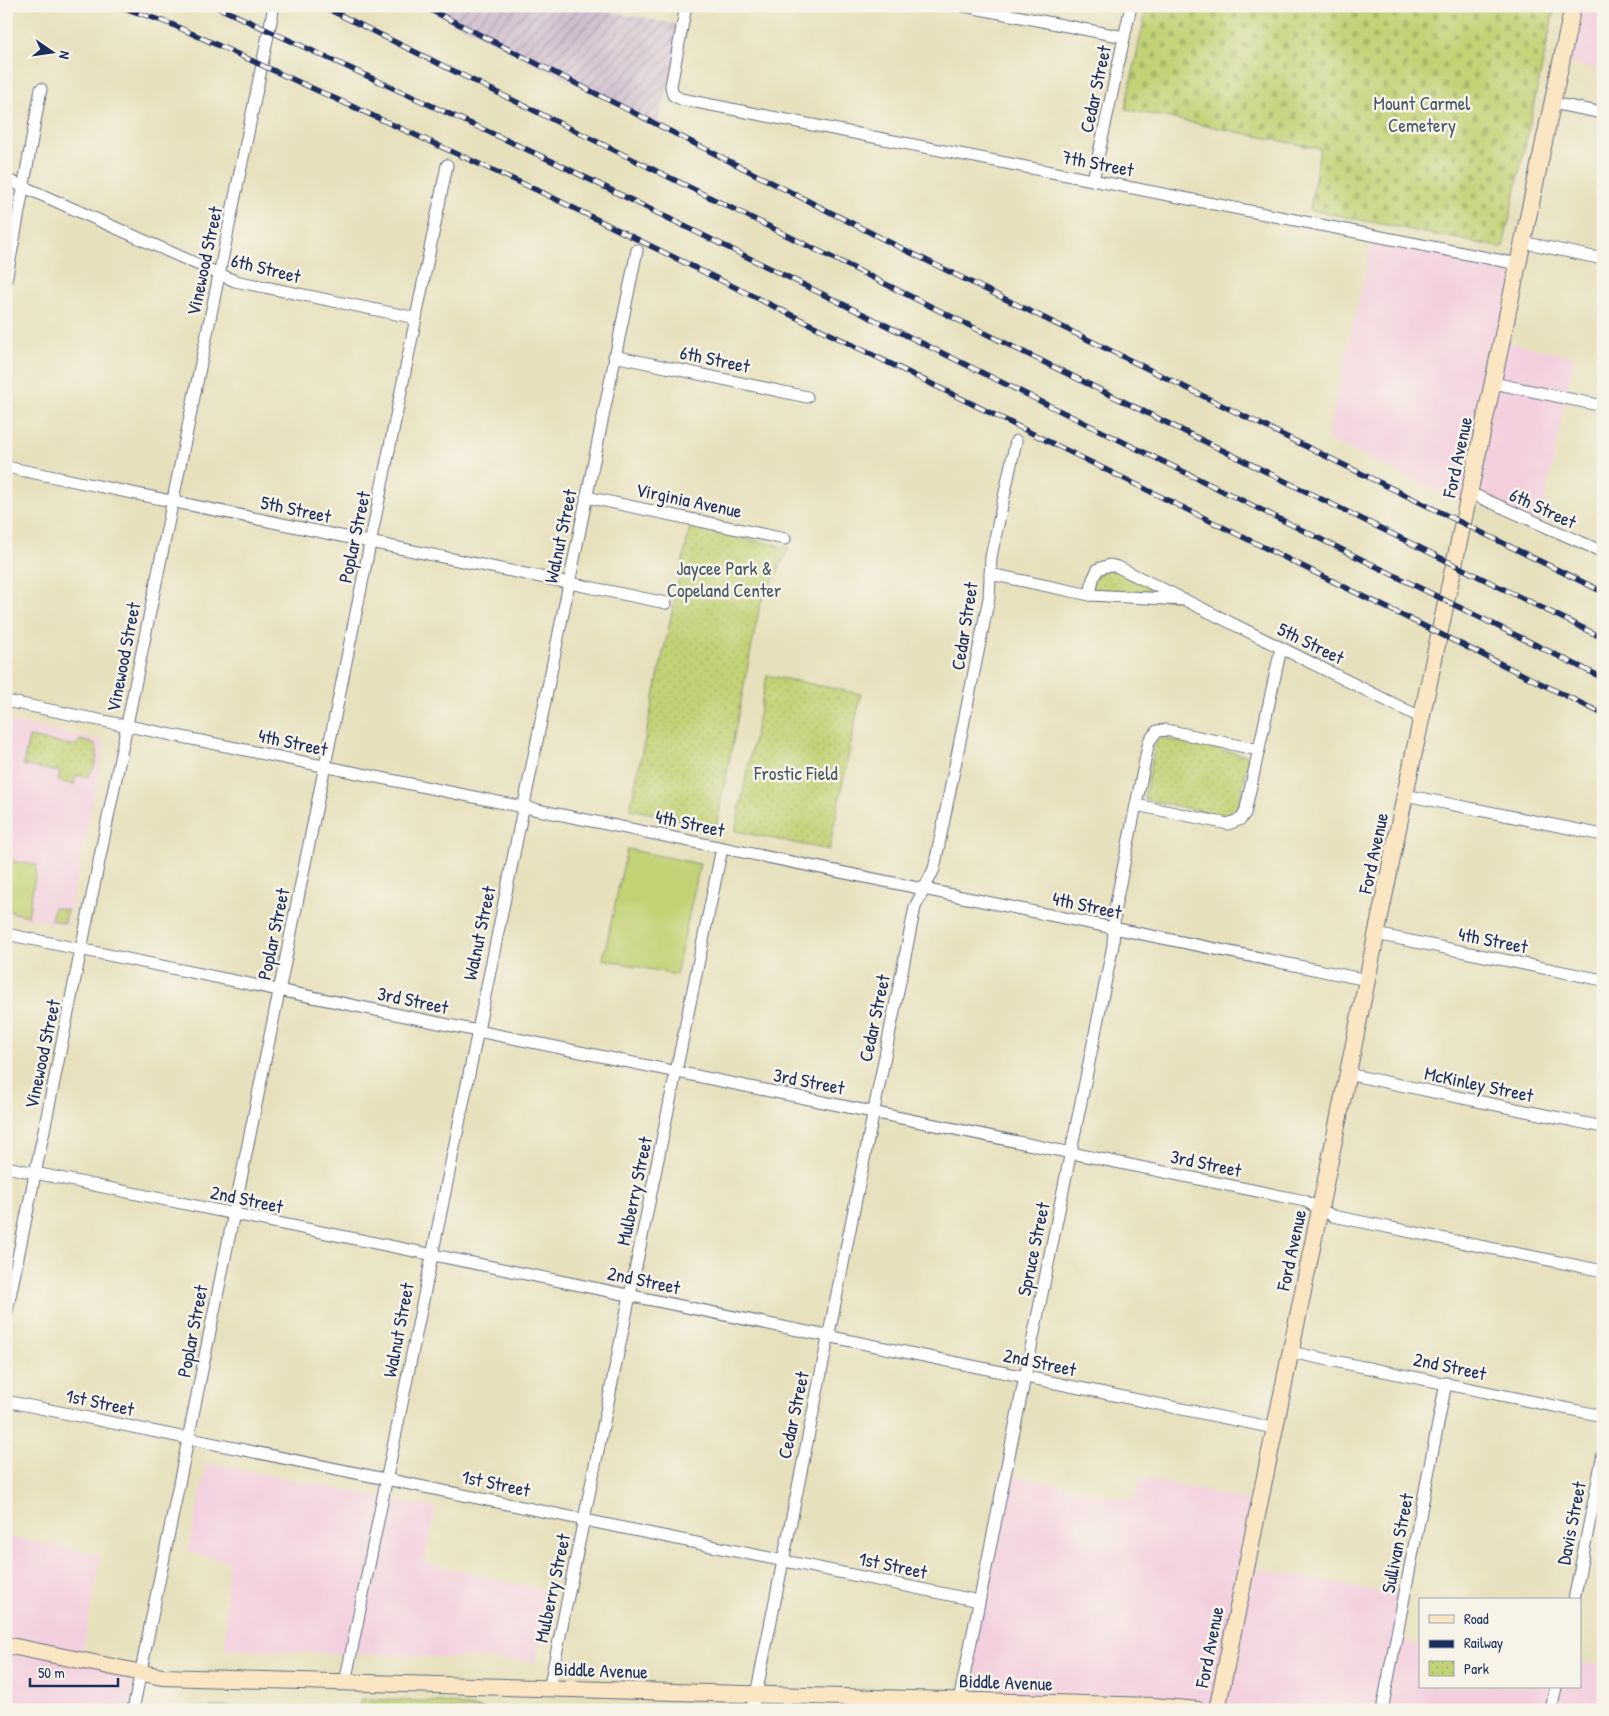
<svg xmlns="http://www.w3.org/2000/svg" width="1609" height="1716" font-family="'Patrick Hand',sans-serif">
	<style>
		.built { fill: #f3cfde }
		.industrial { fill: url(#industrial-furrows) }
		.grass { fill: #c2d274; stroke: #6e8069 }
		.cemetery { fill: url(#cemetery-stones); stroke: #6e8069 }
		.park { fill: url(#park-dots); stroke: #6e8069 }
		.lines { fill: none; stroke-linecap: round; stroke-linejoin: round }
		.street-casing { stroke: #626d7f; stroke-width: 13 }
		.secondary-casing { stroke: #626d7f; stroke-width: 18 }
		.street { stroke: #fff; stroke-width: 11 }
		.secondary { stroke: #fbe6c4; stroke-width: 16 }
		.rail-casing { stroke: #1b2f5e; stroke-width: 5.5 }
		.rail { stroke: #f7f3e8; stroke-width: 4; stroke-dasharray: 11; stroke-linecap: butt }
		.labels { text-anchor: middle; stroke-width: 5; stroke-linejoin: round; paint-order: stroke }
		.street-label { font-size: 19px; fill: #1b2f5e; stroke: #f7f3e8 }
		.park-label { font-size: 19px; fill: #455864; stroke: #f7f3e8 }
	</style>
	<defs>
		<pattern id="industrial-furrows" width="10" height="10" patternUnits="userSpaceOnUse" patternTransform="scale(1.25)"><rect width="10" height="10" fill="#cfbdce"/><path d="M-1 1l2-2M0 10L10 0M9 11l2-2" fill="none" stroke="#a79aaa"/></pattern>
		<pattern id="cemetery-stones" width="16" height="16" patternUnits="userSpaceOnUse" patternTransform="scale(1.25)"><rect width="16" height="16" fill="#c2d274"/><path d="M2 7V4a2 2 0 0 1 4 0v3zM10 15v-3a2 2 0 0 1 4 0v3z" fill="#a6b567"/></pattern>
		<pattern id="park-dots" width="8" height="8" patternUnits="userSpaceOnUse" patternTransform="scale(1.25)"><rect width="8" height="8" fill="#c2d274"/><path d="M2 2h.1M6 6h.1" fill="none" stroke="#a6b567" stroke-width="1.8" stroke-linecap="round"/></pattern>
	</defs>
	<rect width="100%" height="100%" fill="#f7f3e8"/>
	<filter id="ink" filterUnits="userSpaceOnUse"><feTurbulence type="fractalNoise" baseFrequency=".02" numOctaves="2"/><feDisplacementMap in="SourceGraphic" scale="10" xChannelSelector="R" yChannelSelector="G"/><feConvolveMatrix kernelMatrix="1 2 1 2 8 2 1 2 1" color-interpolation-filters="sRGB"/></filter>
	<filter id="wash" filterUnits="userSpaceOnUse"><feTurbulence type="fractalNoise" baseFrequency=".0096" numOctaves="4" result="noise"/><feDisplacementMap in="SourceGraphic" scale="20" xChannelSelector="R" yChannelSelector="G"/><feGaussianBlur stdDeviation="1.12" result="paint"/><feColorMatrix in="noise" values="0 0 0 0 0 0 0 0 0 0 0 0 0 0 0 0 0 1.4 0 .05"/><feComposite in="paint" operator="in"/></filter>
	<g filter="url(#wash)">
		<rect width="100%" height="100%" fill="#e7e0bc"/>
		<!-- built -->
		<g class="built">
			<path d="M 1573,6 L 1603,6 L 1603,70 L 1560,62 Z"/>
			<path d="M 1373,237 L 1518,264 L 1502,341 L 1574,357 L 1540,526 L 1470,493 L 1467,505 L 1327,439 Z"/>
			<path d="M 6,721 L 105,741 L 67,926 L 6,914 Z"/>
			<path d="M 207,1463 L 436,1508 L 424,1562 L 551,1592 L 536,1661 L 225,1649 L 228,1561 L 188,1552 Z"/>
			<path d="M 1006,1474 L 1134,1501 L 1140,1477 L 1258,1503 L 1246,1566 L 1404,1597 L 1396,1639 L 1420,1645 L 1420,1687 L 1580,1687 L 1580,1661 L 1603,1665 L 1603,1710 L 888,1710 L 888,1698 L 959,1700 Z"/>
			<path d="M 6,1536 L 101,1555 L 81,1660 L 141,1673 L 133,1710 L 6,1710 Z"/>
		</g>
		<!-- industrial -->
		<path class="industrial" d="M 423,6 L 577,6 L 682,25 L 672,73 L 657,125 Z"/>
		<!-- grass -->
		<g class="grass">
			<path d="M 627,849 L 700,864 L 676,975 L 603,959 Z"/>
			<path d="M 6,860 L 37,865 L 28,916 L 6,911 Z"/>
			<path d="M 364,1699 L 443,1702 L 488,1710 L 360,1707 L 360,1700 Z"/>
			<path d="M 210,1707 L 325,1708 L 209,1710 Z"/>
		</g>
		<!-- cemetery -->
		<path class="cemetery" d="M 1147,6 L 1555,6 L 1503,248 L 1310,210 L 1320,149 L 1125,109 Z"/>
		<!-- park -->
		<g class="park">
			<path d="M 690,527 L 789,548 L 760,605 L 716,827 L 630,809 Z"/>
			<path d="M 1110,565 L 1185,600 L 1090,595 L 1093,579 Z"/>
			<path d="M 767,675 L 861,694 L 829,850 L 735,831 Z"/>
			<path d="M 29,737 L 75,746 L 80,740 L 95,744 C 100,753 95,771 87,777 L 76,775 L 74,785 L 58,781 L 60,772 L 23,765 Z"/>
			<path d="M 1157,737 L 1249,756 L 1236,818 L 1144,799 Z"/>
			<path d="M 54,907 L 67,910 L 64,923 L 51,920 Z"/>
		</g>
	</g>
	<g filter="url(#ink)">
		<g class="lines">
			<!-- street casing -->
			<g class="street-casing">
				<g id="street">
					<path d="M 686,6 L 671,86 L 673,95 L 681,99 L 1518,264"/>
					<path d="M 964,6 L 1124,37"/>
					<path d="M 1552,103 L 1603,113"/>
					<path d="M 6,179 L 235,281 L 416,318"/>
					<path d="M 1093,180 L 1131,6"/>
					<path d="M 1522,242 L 1603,259"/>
					<path d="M 6,280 C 19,216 29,153 41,89"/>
					<path d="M 614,356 L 807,397"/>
					<path d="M 1493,383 L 1603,406"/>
					<path d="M 6,467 L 666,603"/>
					<path d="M 1470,493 L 1603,552"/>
					<path d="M 586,497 L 785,539"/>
					<path d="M 990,574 L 1090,595 L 1185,600 L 1422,718"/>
					<path d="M 1090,595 L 1093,579 L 1098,569 L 1110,565 L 1118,567 L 1179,597"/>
					<path d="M 6,701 L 1367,980"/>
					<path d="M 1405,795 L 1603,835"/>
					<path d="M 1136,805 L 1228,824 L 1241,819 L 1245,813 L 1281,648"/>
					<path d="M 6,934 L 1305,1201 L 1333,1216 L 1603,1271"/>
					<path d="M 1376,934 L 1603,980"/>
					<path d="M 1347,1074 L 1603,1127"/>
					<path d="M 6,1167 L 1274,1428"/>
					<path d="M 6,1316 L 274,6"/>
					<path d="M 1290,1352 L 1603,1416"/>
					<path d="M 6,1401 L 979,1601"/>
					<path d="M 1574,1600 L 1603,1454"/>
					<path d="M 345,1683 L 637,250"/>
					<path d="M 549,1689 L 722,848"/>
					<path d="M 959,1701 L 1113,945 L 1115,908 L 1149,741 L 1157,731 L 1166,730 L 1259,750"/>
					<path d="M 133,1710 L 447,165"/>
					<path d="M 751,1710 L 756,1695 L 915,907 L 934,869 L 989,598 L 991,557 L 1016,441"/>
					<path d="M 1382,1710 L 1446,1383"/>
					<path d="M 1551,1710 L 1556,1687"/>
				</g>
			</g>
			<!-- secondary casing -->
			<g class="secondary-casing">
				<g id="secondary">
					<path d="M 6,1645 L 162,1677 L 1153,1706 L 1198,1710"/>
					<path d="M 1217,1710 L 1405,795 L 1573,6"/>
				</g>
			</g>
			<!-- street -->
			<use href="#street" class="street"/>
			<!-- secondary -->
			<use href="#secondary" class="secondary"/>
			<!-- rail casing -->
			<g class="rail-casing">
				<g id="rail">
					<path d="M 118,6 L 171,24 L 541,192 L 1603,714"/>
					<path d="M 215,6 L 554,162 L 1603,678"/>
					<path d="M 322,6 L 1603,638"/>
					<path d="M 423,6 L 893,244 L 1603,592"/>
				</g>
			</g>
			<!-- rail -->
			<use href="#rail" class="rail"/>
		</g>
	</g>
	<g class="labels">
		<!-- street labels -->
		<g class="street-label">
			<text transform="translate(1095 89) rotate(-78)" y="7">Cedar Street</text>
			<text transform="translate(1098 163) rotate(11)" y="7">7th Street</text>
			<text transform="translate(204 261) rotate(-78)" y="7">Vinewood Street</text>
			<text transform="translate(266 268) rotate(14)" y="7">6th Street</text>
			<text transform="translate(715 359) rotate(12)" y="7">6th Street</text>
			<text transform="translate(1457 457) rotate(-78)" y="7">Ford Avenue</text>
			<text transform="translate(689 500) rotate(12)" y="7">Virginia Avenue</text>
			<text transform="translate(1543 508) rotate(25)" y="7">6th Street</text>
			<text transform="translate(296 509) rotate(12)" y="7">5th Street</text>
			<text transform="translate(560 536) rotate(-78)" y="7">Walnut Street</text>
			<text transform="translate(354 537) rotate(-78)" y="7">Poplar Street</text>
			<text transform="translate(964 626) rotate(-81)" y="7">Cedar Street</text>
			<text transform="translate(1311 643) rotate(26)" y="7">5th Street</text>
			<text transform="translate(123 657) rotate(-79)" y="7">Vinewood Street</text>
			<text transform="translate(293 742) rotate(12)" y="7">4th Street</text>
			<text transform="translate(690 823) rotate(12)" y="7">4th Street</text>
			<text transform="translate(1373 853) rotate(-78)" y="7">Ford Avenue</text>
			<text transform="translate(1087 905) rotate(12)" y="7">4th Street</text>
			<text transform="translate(479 933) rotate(-78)" y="7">Walnut Street</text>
			<text transform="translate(273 934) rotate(-78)" y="7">Poplar Street</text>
			<text transform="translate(1493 940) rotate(11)" y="7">4th Street</text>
			<text transform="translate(413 1000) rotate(12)" y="7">3rd Street</text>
			<text transform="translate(874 1018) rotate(-78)" y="7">Cedar Street</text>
			<text transform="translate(42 1054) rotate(-78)" y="7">Vinewood Street</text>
			<text transform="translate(809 1081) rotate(11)" y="7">3rd Street</text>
			<text transform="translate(1479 1084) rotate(12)" y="7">McKinley Street</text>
			<text transform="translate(1206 1163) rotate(12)" y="7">3rd Street</text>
			<text transform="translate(634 1191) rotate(-78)" y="7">Mulberry Street</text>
			<text transform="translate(247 1199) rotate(12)" y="7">2nd Street</text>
			<text transform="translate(1033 1249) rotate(-78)" y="7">Spruce Street</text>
			<text transform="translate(1291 1250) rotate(-78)" y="7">Ford Avenue</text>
			<text transform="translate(644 1280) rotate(12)" y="7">2nd Street</text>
			<text transform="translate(398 1330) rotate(-79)" y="7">Walnut Street</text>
			<text transform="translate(192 1331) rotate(-79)" y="7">Poplar Street</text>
			<text transform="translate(1040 1362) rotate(12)" y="7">2nd Street</text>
			<text transform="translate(1450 1366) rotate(12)" y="7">2nd Street</text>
			<text transform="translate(100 1402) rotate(12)" y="7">1st Street</text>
			<text transform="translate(793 1415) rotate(-78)" y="7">Cedar Street</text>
			<text transform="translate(496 1483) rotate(12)" y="7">1st Street</text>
			<text transform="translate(1571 1523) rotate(-79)" y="7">Davis Street</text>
			<text transform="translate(1397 1543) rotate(-79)" y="7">Sullivan Street</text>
			<text transform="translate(893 1565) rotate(12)" y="7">1st Street</text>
			<text transform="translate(552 1588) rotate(-78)" y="7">Mulberry Street</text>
			<text transform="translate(1209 1647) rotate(-79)" y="7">Ford Avenue</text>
			<text transform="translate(601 1670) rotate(2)" y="7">Biddle Avenue</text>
			<text transform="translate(1006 1682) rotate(2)" y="7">Biddle Avenue</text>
		</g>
		<!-- park labels -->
		<g class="park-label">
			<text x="1422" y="110">Mount Carmel<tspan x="1422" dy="22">Cemetery</tspan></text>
			<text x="724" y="575">Jaycee Park &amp;<tspan x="724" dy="22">Copeland Center</tspan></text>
			<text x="796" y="780">Frostic Field</text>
		</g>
	</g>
	<!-- margin -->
	<rect width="1609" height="1716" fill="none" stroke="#f7f3e8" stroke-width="25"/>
	<!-- legend -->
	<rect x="1419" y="1598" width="162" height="90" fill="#f7f3e8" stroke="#9fa5b1"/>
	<rect x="1429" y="1615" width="25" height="8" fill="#fbe6c4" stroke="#9fa5b1"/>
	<text x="1464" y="1624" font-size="15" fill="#1b2f5e">Road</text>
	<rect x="1429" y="1640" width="25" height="8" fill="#1b2f5e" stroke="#9fa5b1"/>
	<text x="1464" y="1648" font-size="15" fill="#1b2f5e">Railway</text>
	<rect x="1429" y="1661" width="25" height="15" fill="url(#park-dots)" stroke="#9fa5b1"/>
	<text x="1464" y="1674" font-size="15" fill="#1b2f5e">Park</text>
	<!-- north arrow -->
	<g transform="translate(52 52) rotate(103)" stroke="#f7f3e8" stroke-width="4" paint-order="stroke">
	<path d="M0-4L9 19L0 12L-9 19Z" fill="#1b2f5e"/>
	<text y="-8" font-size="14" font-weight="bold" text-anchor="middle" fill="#1b2f5e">N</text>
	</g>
	<!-- scale -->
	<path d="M30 1678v8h88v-8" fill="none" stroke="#1b2f5e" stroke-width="2.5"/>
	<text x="38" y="1678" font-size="15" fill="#1b2f5e" stroke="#f7f3e8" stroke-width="4" paint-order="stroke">50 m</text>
</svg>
